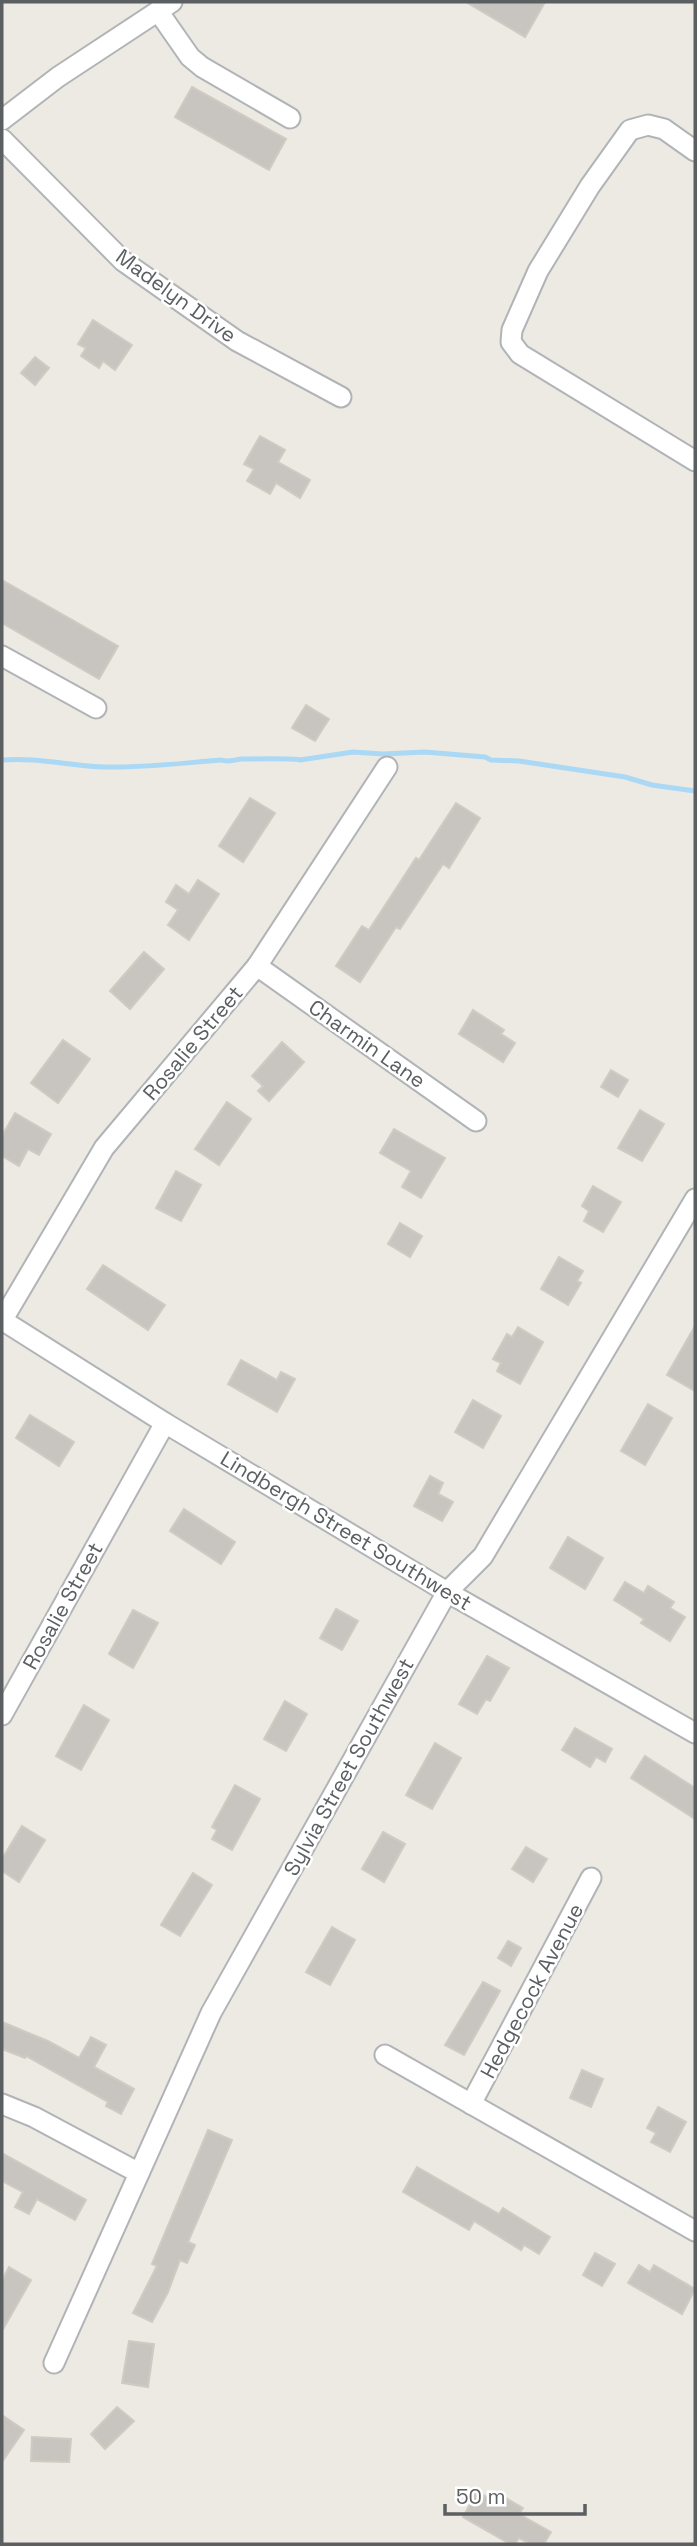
<svg xmlns="http://www.w3.org/2000/svg" width="697" height="2546" font-family="'Space Grotesk',sans-serif">
	<style>
		.lines { fill: none; stroke-linecap: round; stroke-linejoin: round }
		.stream { stroke: #abd8f5; stroke-width: 5 }
		.building { fill: #c8c5c0; stroke: #d0cbc2; stroke-width: 2 }
		.minor-casing { stroke: #b1b4b7; stroke-width: 23 }
		.minor { stroke: #fff; stroke-width: 19 }
		.labels { text-anchor: middle; stroke-width: 5; stroke-linejoin: round; paint-order: stroke }
		.street-label { font-size: 21px; fill: #5b5f62; stroke: #fff }
	</style>
	<rect width="100%" height="100%" fill="#eceae3"/>
	<g class="lines">
		<!-- stream -->
		<path class="stream" d="M 2,760 C 37,757 70,766 105,767 C 143,768 183,763 221,760 C 229,763 235,759 243,759 C 252,759 296,758 300,760 L 353,752 L 383,754 L 425,752 L 485,757 L 491,760 L 519,761 L 625,777 L 652,785 L 695,791"/>
	</g>
	<!-- building -->
	<g class="building">
		<path d="M 466,2 L 545,2 L 525,37 Z"/>
		<path d="M 192,87 L 286,139 L 269,170 L 175,117 Z"/>
		<path d="M 93,320 L 132,345 L 115,370 L 103,361 L 99,368 L 81,356 L 86,348 L 78,344 Z"/>
		<path d="M 35,357 L 49,368 L 35,385 L 21,373 Z"/>
		<path d="M 260,436 L 285,450 L 278,462 L 310,480 L 300,498 L 276,483 L 270,494 L 247,481 L 254,469 L 244,464 Z"/>
		<path d="M 2,580 L 118,646 L 99,679 L 2,623 Z"/>
		<path d="M 306,705 L 329,719 L 315,741 L 292,728 Z"/>
		<path d="M 250,798 L 275,813 L 243,862 L 219,846 Z"/>
		<path d="M 456,803 L 480,818 L 449,868 L 443,864 L 400,929 L 396,927 L 360,982 L 336,966 L 362,926 L 369,930 L 416,858 L 419,860 Z"/>
		<path d="M 198,880 L 219,894 L 189,940 L 168,925 L 178,910 L 166,902 L 176,885 L 189,894 Z"/>
		<path d="M 144,952 L 164,969 L 130,1009 L 110,991 Z"/>
		<path d="M 473,1010 L 504,1030 L 501,1034 L 515,1043 L 503,1062 L 459,1034 Z"/>
		<path d="M 63,1040 L 90,1059 L 58,1103 L 31,1083 Z"/>
		<path d="M 282,1042 L 304,1062 L 269,1101 L 258,1091 L 263,1086 L 252,1076 Z"/>
		<path d="M 611,1070 L 628,1080 L 618,1097 L 601,1087 Z"/>
		<path d="M 227,1102 L 251,1119 L 219,1165 L 195,1149 Z"/>
		<path d="M 640,1110 L 664,1124 L 642,1161 L 618,1148 Z"/>
		<path d="M 15,1113 L 51,1134 L 39,1155 L 28,1149 L 19,1166 L 2,1156 L 2,1136 Z"/>
		<path d="M 394,1129 L 445,1158 L 421,1198 L 402,1187 L 411,1171 L 380,1153 Z"/>
		<path d="M 176,1171 L 201,1185 L 181,1221 L 156,1208 Z"/>
		<path d="M 593,1186 L 621,1202 L 603,1232 L 584,1221 L 589,1211 L 582,1206 Z"/>
		<path d="M 400,1223 L 422,1236 L 410,1257 L 388,1244 Z"/>
		<path d="M 559,1257 L 583,1271 L 577,1281 L 581,1283 L 568,1305 L 541,1289 Z"/>
		<path d="M 103,1265 L 165,1305 L 148,1330 L 87,1289 Z"/>
		<path d="M 695,1326 L 695,1391 L 667,1375 Z"/>
		<path d="M 518,1327 L 543,1342 L 520,1384 L 497,1371 L 501,1363 L 493,1359 L 507,1334 L 512,1337 Z"/>
		<path d="M 241,1360 L 277,1380 L 281,1372 L 295,1379 L 277,1412 L 228,1384 Z"/>
		<path d="M 473,1400 L 501,1416 L 483,1448 L 455,1432 Z"/>
		<path d="M 648,1404 L 672,1418 L 645,1465 L 621,1451 Z"/>
		<path d="M 30,1415 L 74,1442 L 59,1466 L 16,1438 Z"/>
		<path d="M 430,1476 L 443,1483 L 438,1494 L 453,1502 L 442,1521 L 414,1506 Z"/>
		<path d="M 184,1509 L 235,1542 L 221,1564 L 170,1531 Z"/>
		<path d="M 568,1537 L 603,1558 L 585,1589 L 550,1568 Z"/>
		<path d="M 625,1582 L 644,1593 L 648,1586 L 674,1602 L 670,1608 L 685,1617 L 670,1641 L 641,1623 L 644,1619 L 614,1600 Z"/>
		<path d="M 336,1609 L 358,1621 L 342,1650 L 320,1638 Z"/>
		<path d="M 133,1610 L 158,1623 L 133,1668 L 109,1654 Z"/>
		<path d="M 487,1656 L 509,1668 L 490,1701 L 486,1699 L 477,1714 L 459,1704 Z"/>
		<path d="M 285,1701 L 307,1714 L 286,1751 L 264,1739 Z"/>
		<path d="M 84,1705 L 109,1720 L 81,1770 L 56,1756 Z"/>
		<path d="M 575,1728 L 612,1749 L 605,1762 L 596,1757 L 590,1767 L 562,1750 Z"/>
		<path d="M 435,1743 L 461,1758 L 432,1809 L 406,1795 Z"/>
		<path d="M 645,1756 L 695,1788 L 695,1819 L 631,1778 Z"/>
		<path d="M 235,1785 L 260,1799 L 232,1850 L 212,1839 L 217,1830 L 212,1827 Z"/>
		<path d="M 22,1826 L 45,1840 L 19,1882 L 2,1871 L 2,1859 Z"/>
		<path d="M 383,1832 L 405,1844 L 384,1882 L 362,1869 Z"/>
		<path d="M 526,1847 L 547,1859 L 533,1882 L 512,1869 Z"/>
		<path d="M 193,1873 L 212,1885 L 180,1936 L 161,1925 Z"/>
		<path d="M 332,1927 L 355,1940 L 330,1985 L 306,1972 Z"/>
		<path d="M 508,1941 L 521,1948 L 511,1966 L 498,1958 Z"/>
		<path d="M 483,1982 L 500,1991 L 464,2055 L 445,2045 Z"/>
		<path d="M 2,2022 L 48,2041 L 79,2058 L 91,2037 L 106,2045 L 94,2067 L 134,2089 L 121,2114 L 106,2106 L 108,2102 L 26,2056 L 25,2058 L 2,2049 Z"/>
		<path d="M 582,2070 L 603,2079 L 591,2107 L 570,2098 Z"/>
		<path d="M 658,2107 L 686,2122 L 670,2152 L 651,2142 L 656,2133 L 647,2128 Z"/>
		<path d="M 208,2130 L 232,2140 L 188,2242 L 195,2245 L 187,2263 L 180,2260 L 168,2292 L 152,2322 L 133,2313 L 157,2266 L 152,2264 Z"/>
		<path d="M 2,2153 L 86,2200 L 75,2220 L 37,2199 L 29,2214 L 15,2207 L 23,2192 L 2,2181 Z"/>
		<path d="M 417,2167 L 499,2214 L 503,2208 L 550,2237 L 539,2254 L 524,2245 L 521,2250 L 474,2221 L 469,2230 L 403,2192 Z"/>
		<path d="M 595,2253 L 615,2264 L 602,2286 L 583,2275 Z"/>
		<path d="M 639,2265 L 650,2272 L 654,2265 L 695,2289 L 682,2314 L 628,2283 Z"/>
		<path d="M 9,2267 L 31,2280 L 2,2331 L 2,2281 Z"/>
		<path d="M 129,2341 L 154,2344 L 148,2387 L 122,2383 Z"/>
		<path d="M 117,2407 L 134,2421 L 105,2449 L 91,2434 Z"/>
		<path d="M 2,2415 L 24,2430 L 2,2462 Z"/>
		<path d="M 32,2437 L 71,2439 L 69,2462 L 31,2461 Z"/>
		<path d="M 477,2491 L 500,2505 L 504,2497 L 523,2508 L 519,2514 L 551,2532 L 544,2544 L 530,2544 L 519,2538 L 515,2544 L 510,2544 L 463,2517 Z"/>
	</g>
	<g class="lines">
		<!-- minor casing -->
		<g class="minor-casing">
			<g id="minor">
				<path d="M 158,11 L 190,57 L 202,67 L 290,118"/>
				<path d="M 2,120 L 58,77 L 172,2"/>
				<path d="M 2,139 L 123,261 L 237,341 L 341,397"/>
				<path d="M 695,151 L 664,129 L 648,125 L 630,130 L 590,186 L 538,271 L 512,330 L 511,342 L 520,354 L 695,461"/>
				<path d="M 2,656 L 96,708"/>
				<path d="M 257,966 L 476,1121"/>
				<path d="M 2,1320 L 165,1423 L 447,1592 L 695,1733"/>
				<path d="M 2,1321 L 104,1148 L 257,966 L 387,767"/>
				<path d="M 2,1715 L 165,1423"/>
				<path d="M 385,2055 L 695,2231"/>
				<path d="M 2,2104 L 34,2117 L 139,2173"/>
				<path d="M 471,2104 L 591,1878"/>
				<path d="M 54,2363 L 211,2013 L 447,1592 L 483,1556 L 695,1199"/>
			</g>
		</g>
		<!-- minor -->
		<use href="#minor" class="minor"/>
	</g>
	<g class="labels">
		<!-- street labels -->
		<g class="street-label">
			<text transform="translate(176 296) rotate(36)" y="7">Madelyn Drive</text>
			<text transform="translate(193 1043) rotate(-50)" y="7">Rosalie Street</text>
			<text transform="translate(367 1044) rotate(35)" y="7">Charmin Lane</text>
			<text transform="translate(346 1531) rotate(31)" y="7">Lindbergh Street Southwest</text>
			<text transform="translate(63 1606) rotate(-61)" y="7">Rosalie Street</text>
			<text transform="translate(349 1767) rotate(-61)" y="7">Sylvia Street Southwest</text>
			<text transform="translate(532 1991) rotate(-62)" y="7">Hedgecock Avenue</text>
		</g>
	</g>
	<!-- border -->
	<rect width="697" height="2546" fill="none" stroke="#5b5f62" stroke-width="7"/>
	<!-- scale -->
	<path d="M445 2504v10h140v-10" fill="none" stroke="#5b5f62" stroke-width="3.5"/>
	<text x="456" y="2504" font-size="21" fill="#5b5f62" stroke="#ffffff" stroke-width="5" paint-order="stroke">50 m</text>
</svg>
